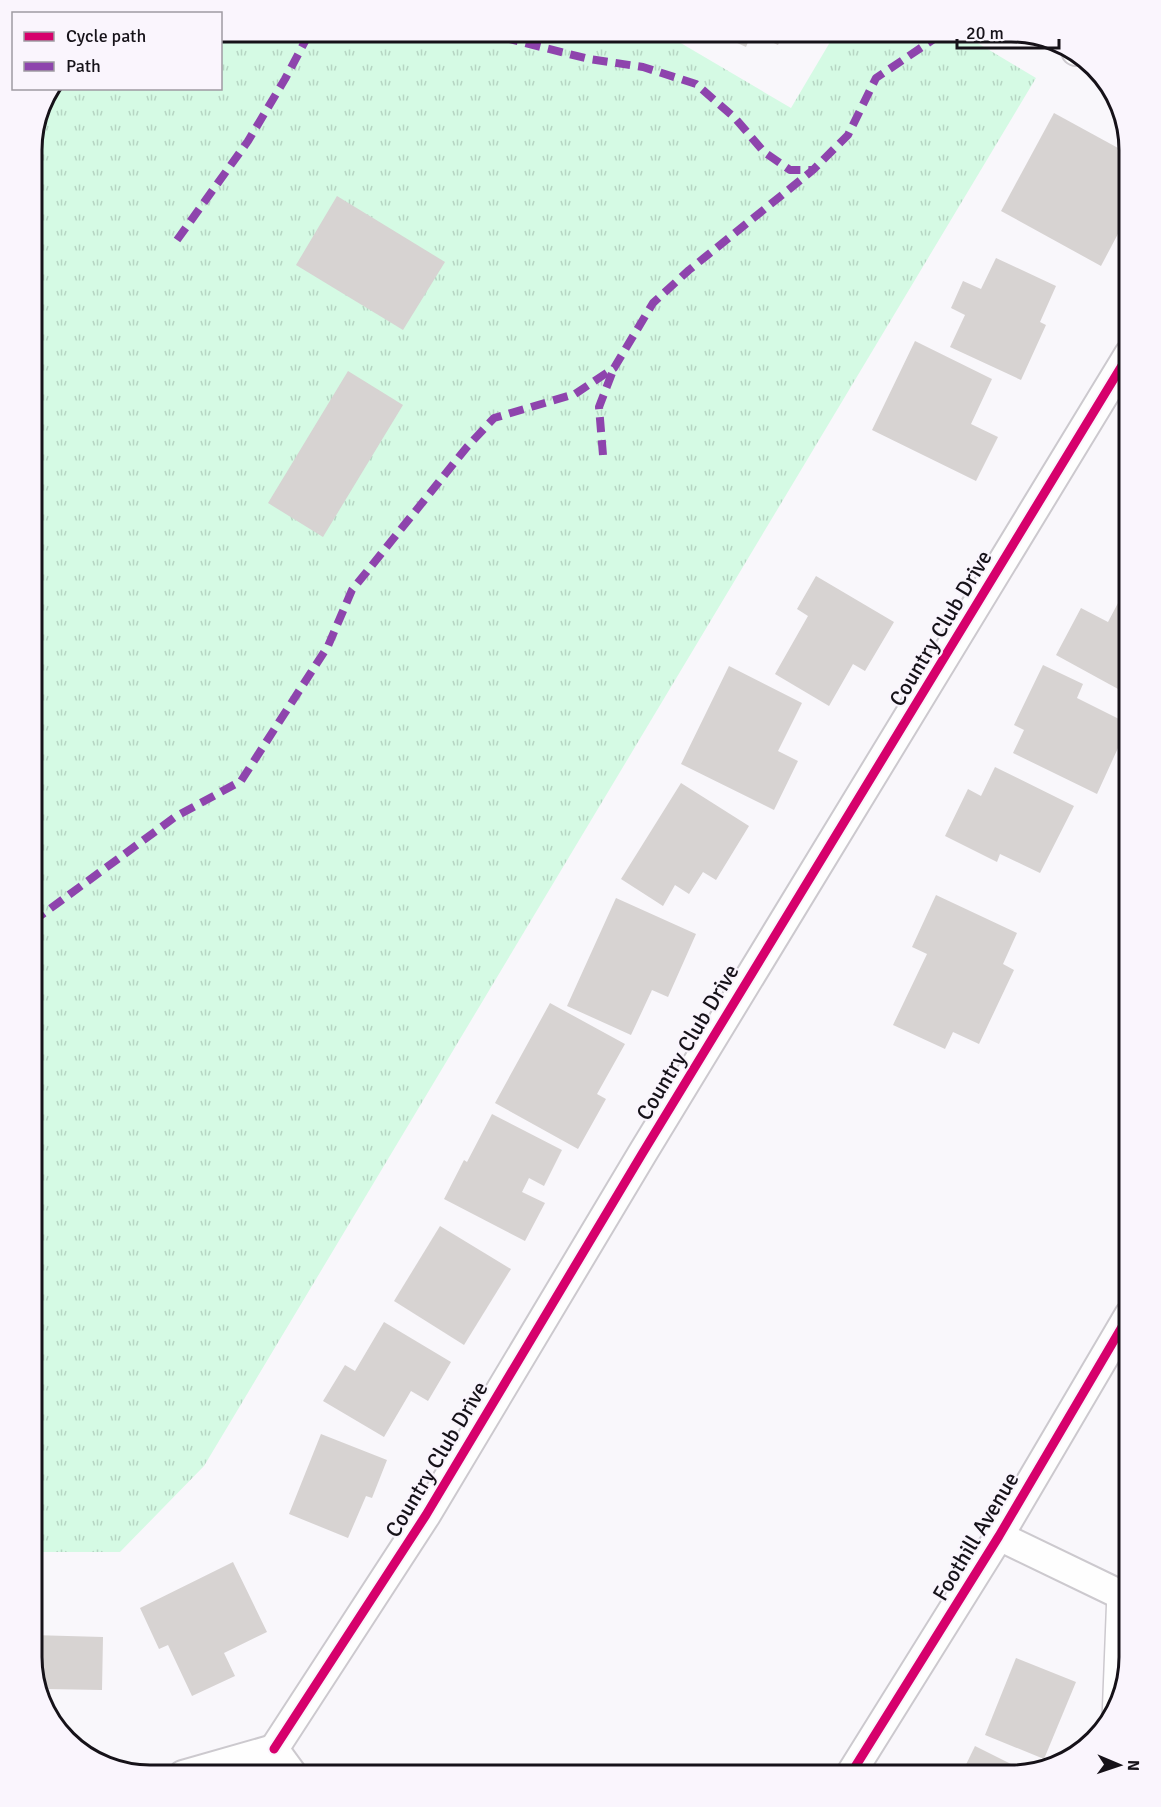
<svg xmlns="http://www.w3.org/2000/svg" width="1161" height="1807" font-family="Signika,sans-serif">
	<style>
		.grass { fill: url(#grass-tufts) }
		.building { fill: #d7d3d2 }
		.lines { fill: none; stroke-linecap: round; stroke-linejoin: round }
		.service-casing { stroke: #ccc9ce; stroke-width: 18 }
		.minor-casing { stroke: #ccc9ce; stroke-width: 32 }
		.service { stroke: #fefefe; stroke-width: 15 }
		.minor { stroke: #fefefe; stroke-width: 28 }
		.quiet { stroke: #8e44ad; stroke-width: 8; stroke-dasharray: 15 8; stroke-linecap: butt }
		.cycleway-casing { stroke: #faf5fd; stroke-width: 13 }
		.cycleway { stroke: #d6006c; stroke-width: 9 }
		.labels { text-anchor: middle; stroke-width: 4.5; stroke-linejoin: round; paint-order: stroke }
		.street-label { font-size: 22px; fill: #161219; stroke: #faf5fd }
		.rim { fill: none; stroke: #161219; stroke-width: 3 }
	</style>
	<defs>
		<pattern id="grass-tufts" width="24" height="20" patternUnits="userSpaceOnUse" patternTransform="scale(1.5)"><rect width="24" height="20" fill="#d5fae4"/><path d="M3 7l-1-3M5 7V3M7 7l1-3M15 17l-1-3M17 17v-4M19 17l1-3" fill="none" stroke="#b6d5c3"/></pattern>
	</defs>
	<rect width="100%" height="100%" fill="#f9f7fb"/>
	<!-- grass -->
	<path class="grass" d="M 221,32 L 662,32 L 791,108 L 836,32 L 959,32 L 1036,78 L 204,1466 L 120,1552 L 32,1552 L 32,142 L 44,98 L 50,89 L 220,88 Z"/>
	<!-- building -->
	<g class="building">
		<path d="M 713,32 L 784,32 L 778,45 L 752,33 L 746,47 Z"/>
		<path d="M 1054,113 L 1129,154 L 1129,213 L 1101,266 L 1001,211 Z"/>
		<path d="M 337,196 L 445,262 L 403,330 L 296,265 Z"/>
		<path d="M 996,258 L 1056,286 L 1040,322 L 1046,325 L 1021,380 L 950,347 L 965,315 L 951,308 L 963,281 L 981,289 Z"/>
		<path d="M 915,341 L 992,379 L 971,424 L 998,437 L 976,481 L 872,430 Z"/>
		<path d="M 348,371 L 403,405 L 323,537 L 268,503 Z"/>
		<path d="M 816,576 L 894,622 L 865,671 L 853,664 L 829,706 L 775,674 L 808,616 L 797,609 Z"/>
		<path d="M 1127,586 L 1129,588 L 1129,695 L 1056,655 L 1081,608 L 1108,622 Z"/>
		<path d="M 1043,665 L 1083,684 L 1077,698 L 1129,724 L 1097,794 L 1013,753 L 1024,730 L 1014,725 Z"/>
		<path d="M 729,666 L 802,703 L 778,751 L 798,761 L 774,810 L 681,764 Z"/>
		<path d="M 995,767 L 1074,806 L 1040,873 L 1000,854 L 997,862 L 945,836 L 968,789 L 981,796 Z"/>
		<path d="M 681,783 L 749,826 L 716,880 L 703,872 L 689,894 L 675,885 L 663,906 L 621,879 Z"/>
		<path d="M 936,895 L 1017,933 L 1003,964 L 1014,970 L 979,1044 L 953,1032 L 945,1049 L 893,1025 L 927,954 L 912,947 Z"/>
		<path d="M 616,898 L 696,934 L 668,997 L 652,990 L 631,1035 L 567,1006 Z"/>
		<path d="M 550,1003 L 625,1044 L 597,1094 L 606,1099 L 578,1149 L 495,1103 Z"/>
		<path d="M 492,1114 L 562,1150 L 544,1186 L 529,1178 L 522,1192 L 545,1203 L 525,1241 L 444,1199 L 464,1160 L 467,1162 Z"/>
		<path d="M 440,1226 L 511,1269 L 464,1345 L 394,1301 Z"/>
		<path d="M 384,1322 L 451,1362 L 428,1401 L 411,1391 L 384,1437 L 323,1401 L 345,1365 L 355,1371 Z"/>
		<path d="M 321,1434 L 387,1460 L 372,1498 L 366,1496 L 348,1538 L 289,1514 Z"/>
		<path d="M 233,1562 L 267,1632 L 224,1653 L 235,1676 L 192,1696 L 168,1645 L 159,1649 L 140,1608 Z"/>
		<path d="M 32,1635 L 103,1637 L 102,1690 L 46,1689 L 46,1703 L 42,1703 L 32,1657 Z"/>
		<path d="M 1016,1658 L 1076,1682 L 1044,1759 L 985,1735 Z"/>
		<path d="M 975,1746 L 1027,1772 L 1011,1776 L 961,1775 Z"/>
	</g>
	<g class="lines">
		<!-- service casing -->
		<g class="service-casing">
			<path id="service" d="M 1110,1720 L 1115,1592"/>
		</g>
		<!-- minor casing -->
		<g class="minor-casing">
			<g id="minor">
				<path d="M 1076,51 L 1077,51"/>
				<path d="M 999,1536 L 1115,1592 L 1129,1593"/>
				<path d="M 274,1749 L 426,1515 L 642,1154 L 1129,354"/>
				<path d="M 274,1749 L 293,1775"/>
				<path d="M 183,1775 L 274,1749"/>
				<path d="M 850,1775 L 999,1536 L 1129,1315"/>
			</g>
		</g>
		<!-- service -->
		<use href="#service" class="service"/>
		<!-- minor -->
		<use href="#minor" class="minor"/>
		<!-- quiet -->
		<g class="quiet">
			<path d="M 481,32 L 589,59 L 643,67 L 696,84 L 735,118 L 764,152 L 790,170 L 813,170"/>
			<path d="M 177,240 L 248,141 L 285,79 L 310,32"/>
			<path d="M 603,455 L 599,407 L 614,368"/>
			<path d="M 32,922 L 175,817 L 241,781 L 328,646 L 352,590 L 467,447 L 494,418 L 575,394 L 614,368 L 653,303 L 689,270 L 813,170 L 848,135 L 876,78 L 934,39 L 978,34 L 979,32"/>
		</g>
		<!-- cycleway casing -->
		<g class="cycleway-casing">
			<g id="cycleway">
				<path d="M 274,1749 L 426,1515 L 642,1154 L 1129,354"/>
				<path d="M 850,1775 L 999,1536 L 1129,1315"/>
			</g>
		</g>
		<!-- cycleway -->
		<use href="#cycleway" class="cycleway"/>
	</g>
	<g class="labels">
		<!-- street labels -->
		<g class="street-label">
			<text transform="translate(940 628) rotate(-59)" y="8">Country Club Drive</text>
			<text transform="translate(687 1042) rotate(-59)" y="8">Country Club Drive</text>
			<text transform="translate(436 1459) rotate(-59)" y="8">Country Club Drive</text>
			<text transform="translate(975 1536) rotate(-59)" y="8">Foothill Avenue</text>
		</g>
	</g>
	<!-- crop -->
	<path d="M0 0H1161V1807H0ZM150 42H1011A108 108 0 0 1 1119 150V1657A108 108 0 0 1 1011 1765H150A108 108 0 0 1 42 1657V150A108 108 0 0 1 150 42Z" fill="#faf5fd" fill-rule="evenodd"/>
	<path class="rim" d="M150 42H1011A108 108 0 0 1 1119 150V1657A108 108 0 0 1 1011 1765H150A108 108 0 0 1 42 1657V150A108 108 0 0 1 150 42Z"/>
	<!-- legend -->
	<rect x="12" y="12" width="210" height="78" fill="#faf5fd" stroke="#9f9aa2" stroke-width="1.5"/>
	<rect x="24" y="32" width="30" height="9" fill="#d6006c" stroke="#9f9aa2" stroke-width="1.5"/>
	<text x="66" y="42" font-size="18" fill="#161219">Cycle path</text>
	<rect x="24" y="62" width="30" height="9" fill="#8e44ad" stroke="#9f9aa2" stroke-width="1.5"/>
	<text x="66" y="72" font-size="18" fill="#161219">Path</text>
	<!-- north arrow -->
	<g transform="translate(1119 1765) rotate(92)" stroke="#faf5fd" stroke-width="4.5" paint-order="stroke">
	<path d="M0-4.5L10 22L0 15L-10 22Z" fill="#161219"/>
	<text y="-9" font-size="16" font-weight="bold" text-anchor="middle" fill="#161219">N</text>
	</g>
	<!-- scale -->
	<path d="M957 39v9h102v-9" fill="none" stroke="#161219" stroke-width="3"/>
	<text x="966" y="39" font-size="18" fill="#161219" stroke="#faf5fd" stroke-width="4.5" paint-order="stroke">20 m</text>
</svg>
